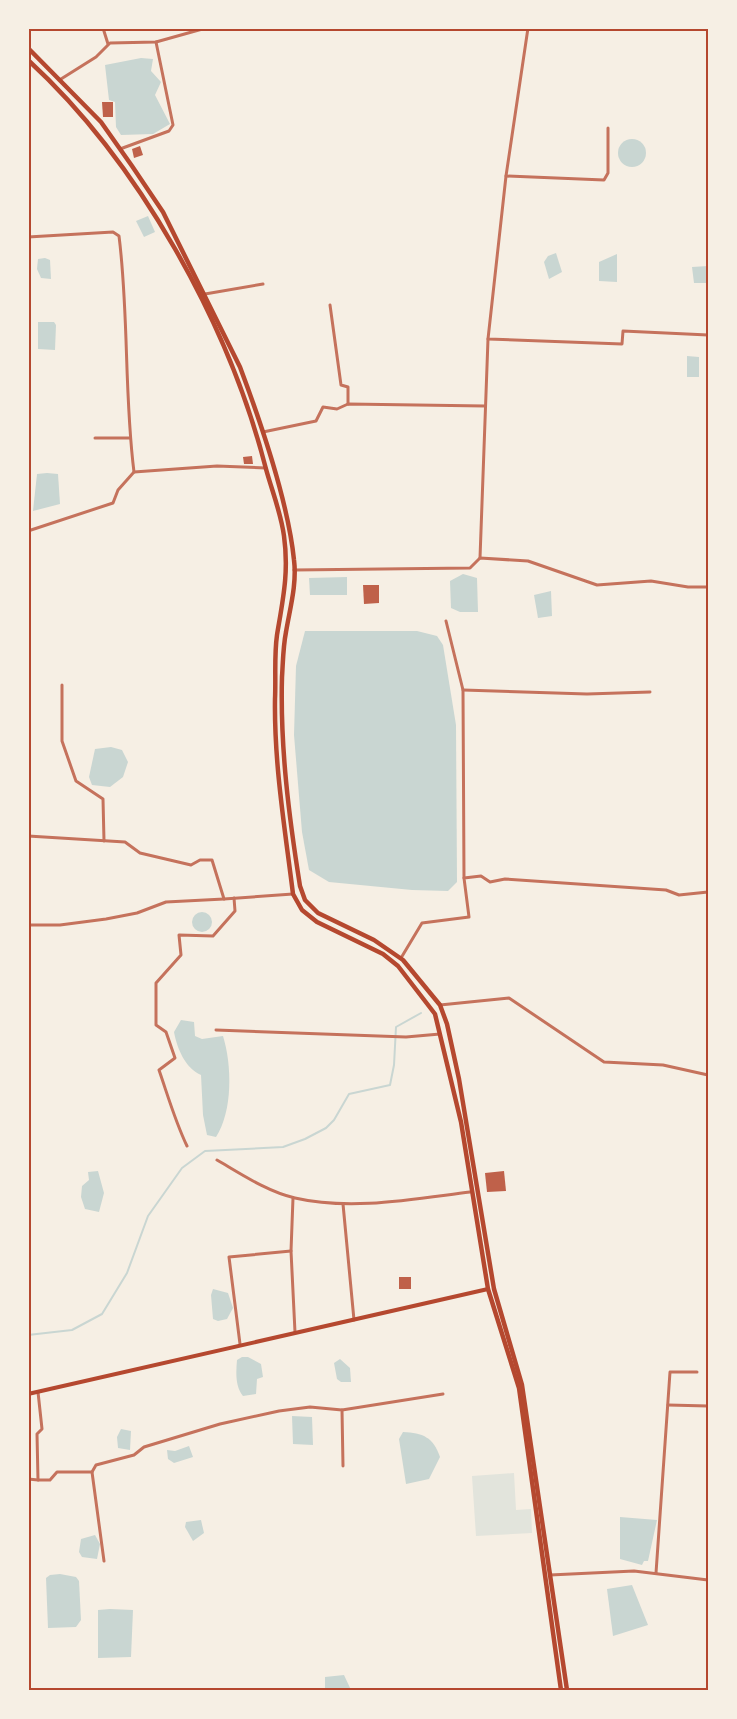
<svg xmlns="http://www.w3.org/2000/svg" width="737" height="1719" font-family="'Nunito Sans',sans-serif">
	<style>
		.green { fill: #e2e4dc }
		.water { fill: #c9d6d2 }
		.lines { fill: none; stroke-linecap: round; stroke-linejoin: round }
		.stream { stroke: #c9d6d2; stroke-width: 2 }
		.building { fill: #bf614a }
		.minor { stroke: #c5725c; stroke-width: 3 }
		.secondary { stroke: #b5482f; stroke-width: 4 }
		.trunk { stroke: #b5482f; stroke-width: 4.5 }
		.neatline { fill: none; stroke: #b5482f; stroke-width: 2 }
	</style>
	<rect width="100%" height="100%" fill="#f6efe4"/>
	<!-- green -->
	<path class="green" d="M 514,1473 L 516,1510 L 531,1509 L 532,1533 L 476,1536 L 472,1476 Z"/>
	<!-- water -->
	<g class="water">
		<path d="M 141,58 L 153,59 L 151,71 L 161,82 L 155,95 L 170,124 L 153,134 L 121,135 L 116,127 L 115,102 L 109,100 L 105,65 Z"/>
		<circle cx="632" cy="153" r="14"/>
		<path d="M 148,216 L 155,232 L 144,237 L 136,221 Z"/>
		<path d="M 556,253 L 562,272 L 549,279 L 544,262 L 548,256 Z"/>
		<path d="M 617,254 L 617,282 L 599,281 L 599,262 Z"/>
		<path d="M 45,258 L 50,260 L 51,279 L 41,278 L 37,269 L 38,259 Z"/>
		<path d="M 708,266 L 708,283 L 694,283 L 692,267 Z"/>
		<path d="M 38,322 L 54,322 L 56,325 L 55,350 L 38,349 Z"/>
		<path d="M 687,356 L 699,357 L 699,377 L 687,377 Z"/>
		<path d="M 47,473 L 58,474 L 60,504 L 33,511 L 37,474 Z"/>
		<path d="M 463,574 L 477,578 L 478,612 L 460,612 L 451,608 L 450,581 Z"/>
		<path d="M 347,577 L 347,595 L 310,595 L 309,578 Z"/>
		<path d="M 551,591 L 552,616 L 538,618 L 534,595 Z"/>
		<path d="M 305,631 L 417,631 L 437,636 L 443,645 L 456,725 L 457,882 L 448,891 L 412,890 L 329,882 L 309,870 L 302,832 L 294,735 L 296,666 Z"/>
		<path d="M 111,747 L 122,750 L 128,762 L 123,777 L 110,787 L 92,785 L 89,777 L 95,749 Z"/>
		<circle cx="202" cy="922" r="10"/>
		<path d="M 181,1020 L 194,1022 L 195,1036 L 202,1039 L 223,1036 C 232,1065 233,1111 216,1137 L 207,1135 L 203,1115 L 201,1075 C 185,1068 177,1048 174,1032 Z"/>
		<path d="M 98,1171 L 104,1193 L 99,1212 L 85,1209 L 81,1197 L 82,1186 L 89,1180 L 88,1172 Z"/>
		<path d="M 213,1289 L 228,1293 L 233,1308 L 227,1319 L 218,1321 L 213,1319 L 211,1295 Z"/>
		<path d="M 242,1357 L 248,1357 L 261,1364 L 263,1377 L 257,1379 L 256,1394 L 243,1396 C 235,1386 236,1372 237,1360 Z"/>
		<path d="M 340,1359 L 350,1368 L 351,1382 L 341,1382 L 337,1379 L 334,1363 Z"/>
		<path d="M 292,1416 L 312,1417 L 313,1445 L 293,1444 Z"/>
		<path d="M 121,1429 L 131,1431 L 130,1450 L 118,1448 L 117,1437 Z"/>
		<path d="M 403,1432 C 423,1433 433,1437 440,1457 L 429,1479 L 406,1484 L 399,1439 Z"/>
		<path d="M 189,1446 L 193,1457 L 174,1463 L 168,1459 L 167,1450 L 175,1451 Z"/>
		<path d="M 620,1517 L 657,1520 L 648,1561 L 644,1561 L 642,1565 L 620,1559 Z"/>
		<path d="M 201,1520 L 204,1533 L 193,1541 L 185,1527 L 186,1522 Z"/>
		<path d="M 95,1535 L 100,1544 L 97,1559 L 82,1557 L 79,1552 L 81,1539 Z"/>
		<path d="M 60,1574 L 76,1577 L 79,1581 L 81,1620 L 76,1627 L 48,1628 L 46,1578 L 50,1575 Z"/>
		<path d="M 632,1585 L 648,1625 L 613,1636 L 607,1589 Z"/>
		<path d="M 110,1609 L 133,1610 L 131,1657 L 98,1658 L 98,1610 Z"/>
		<path d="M 344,1675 L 351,1690 L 325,1690 L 325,1677 Z"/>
	</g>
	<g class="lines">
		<!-- stream -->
		<path class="stream" d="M 28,1335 L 72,1330 L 102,1314 L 127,1273 L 148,1216 L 182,1168 L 205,1151 L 283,1147 L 305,1139 L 326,1128 L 334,1120 L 349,1094 L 390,1085 L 394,1065 L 396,1027 L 421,1013"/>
	</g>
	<!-- building -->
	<g class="building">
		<path d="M 102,102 L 113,102 L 113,117 L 103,117 Z"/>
		<path d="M 140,146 L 143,155 L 134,158 L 132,149 Z"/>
		<path d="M 252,456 L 253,464 L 244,464 L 243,457 Z"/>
		<path d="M 363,585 L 379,585 L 379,603 L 364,604 Z"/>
		<path d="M 504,1171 L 506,1191 L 487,1192 L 485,1173 Z"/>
		<rect x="399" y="1277" width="12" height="12"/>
	</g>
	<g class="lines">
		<!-- minor -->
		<g class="minor">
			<path d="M 103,28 L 108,44"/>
			<path d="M 528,28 L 506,176 L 488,339 L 622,344 L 623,331 L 708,335"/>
			<path d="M 61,79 L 96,57 L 110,43 L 156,42 L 206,28"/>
			<path d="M 120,149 L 169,131 L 173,125 L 156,42"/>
			<path d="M 506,176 L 604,180 L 608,173 L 608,128"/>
			<path d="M 28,237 L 113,232 L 119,236 C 129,315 124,394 134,472"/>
			<path d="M 205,294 L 263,284"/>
			<path d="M 330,305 L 341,385 L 348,387 L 348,404"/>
			<path d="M 263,432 L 316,421 L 323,407 L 337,409 L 348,404 L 485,406"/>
			<path d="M 95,438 L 130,438"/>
			<path d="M 28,531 L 113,503 L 118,490 L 134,472 L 217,466 L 266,468"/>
			<path d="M 480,558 L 488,339"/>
			<path d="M 294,570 L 470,568 L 480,558 L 528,561 L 597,585 L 651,581 L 688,587 L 708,587"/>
			<path d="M 446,621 L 463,690 L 464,878"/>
			<path d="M 62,685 L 62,741 L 76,781 L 103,799 L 104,841"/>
			<path d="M 463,690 L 587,694 L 650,692"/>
			<path d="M 28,836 L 125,842 L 140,853 L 191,865 L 200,860 L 212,860 L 224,899 L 293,894"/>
			<path d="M 28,925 L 60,925 L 106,919 L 137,913 L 166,902 L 224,899"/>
			<path d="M 401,958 L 422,923 L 469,917 L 464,878 L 481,876 L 490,882 L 505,879 L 666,890 L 679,895 L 708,892"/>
			<path d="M 440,1005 L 509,998 L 604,1062 L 663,1065 L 708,1075"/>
			<path d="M 216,1030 L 406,1037 L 440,1034"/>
			<path d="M 187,1146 C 175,1121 168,1096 159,1070 L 175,1058 L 166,1032 L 156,1025 L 156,983 L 181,955 L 179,935 L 213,936 L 235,911 L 234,898"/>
			<path d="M 217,1160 C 241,1174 268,1192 295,1198 C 351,1211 414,1199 470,1192"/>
			<path d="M 293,1198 L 291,1251 L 295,1332"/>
			<path d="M 343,1204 L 354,1320"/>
			<path d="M 240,1344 L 229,1257 L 291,1251"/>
			<path d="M 38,1392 L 42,1429 L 37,1434 L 38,1480 L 50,1480 L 57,1472 L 92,1472 L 104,1561"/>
			<path d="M 668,1405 L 708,1406"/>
			<path d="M 342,1410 L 443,1394"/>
			<path d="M 92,1472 L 96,1465 L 134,1455 L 144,1447 L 220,1424 L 279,1411 L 310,1407 L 342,1410 L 343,1466"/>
			<path d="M 28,1479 L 38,1480"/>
			<path d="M 656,1573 L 670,1372 L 697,1372"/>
			<path d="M 550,1575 L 634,1571 L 708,1580"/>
		</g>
		<!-- secondary -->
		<path class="secondary" d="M 28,1394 L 488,1289"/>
		<!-- trunk -->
		<g class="trunk">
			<path d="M 28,48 L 101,122 L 132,166 L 163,212 L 240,367 C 261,423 288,501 294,560 C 297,584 290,608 286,632 C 283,647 283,662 282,677 C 280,747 289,817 300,886 L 305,900 L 318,913 L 374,940 L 403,960 L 440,1005 L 447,1024 L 459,1079 L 494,1289 L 522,1385 L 567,1690"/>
			<path d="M 28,60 C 139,162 229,324 266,469 C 272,491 281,513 284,536 C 289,572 283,599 277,635 C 274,656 276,678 275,699 C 274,764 285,829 293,894 L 302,910 L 317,922 L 383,954 L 398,966 L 435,1014 L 461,1122 L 488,1289 L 519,1388 L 561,1690"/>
		</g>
	</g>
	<!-- border -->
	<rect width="737" height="1719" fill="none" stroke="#f6efe4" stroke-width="60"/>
	<rect x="30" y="30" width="677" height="1659" class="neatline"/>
</svg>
